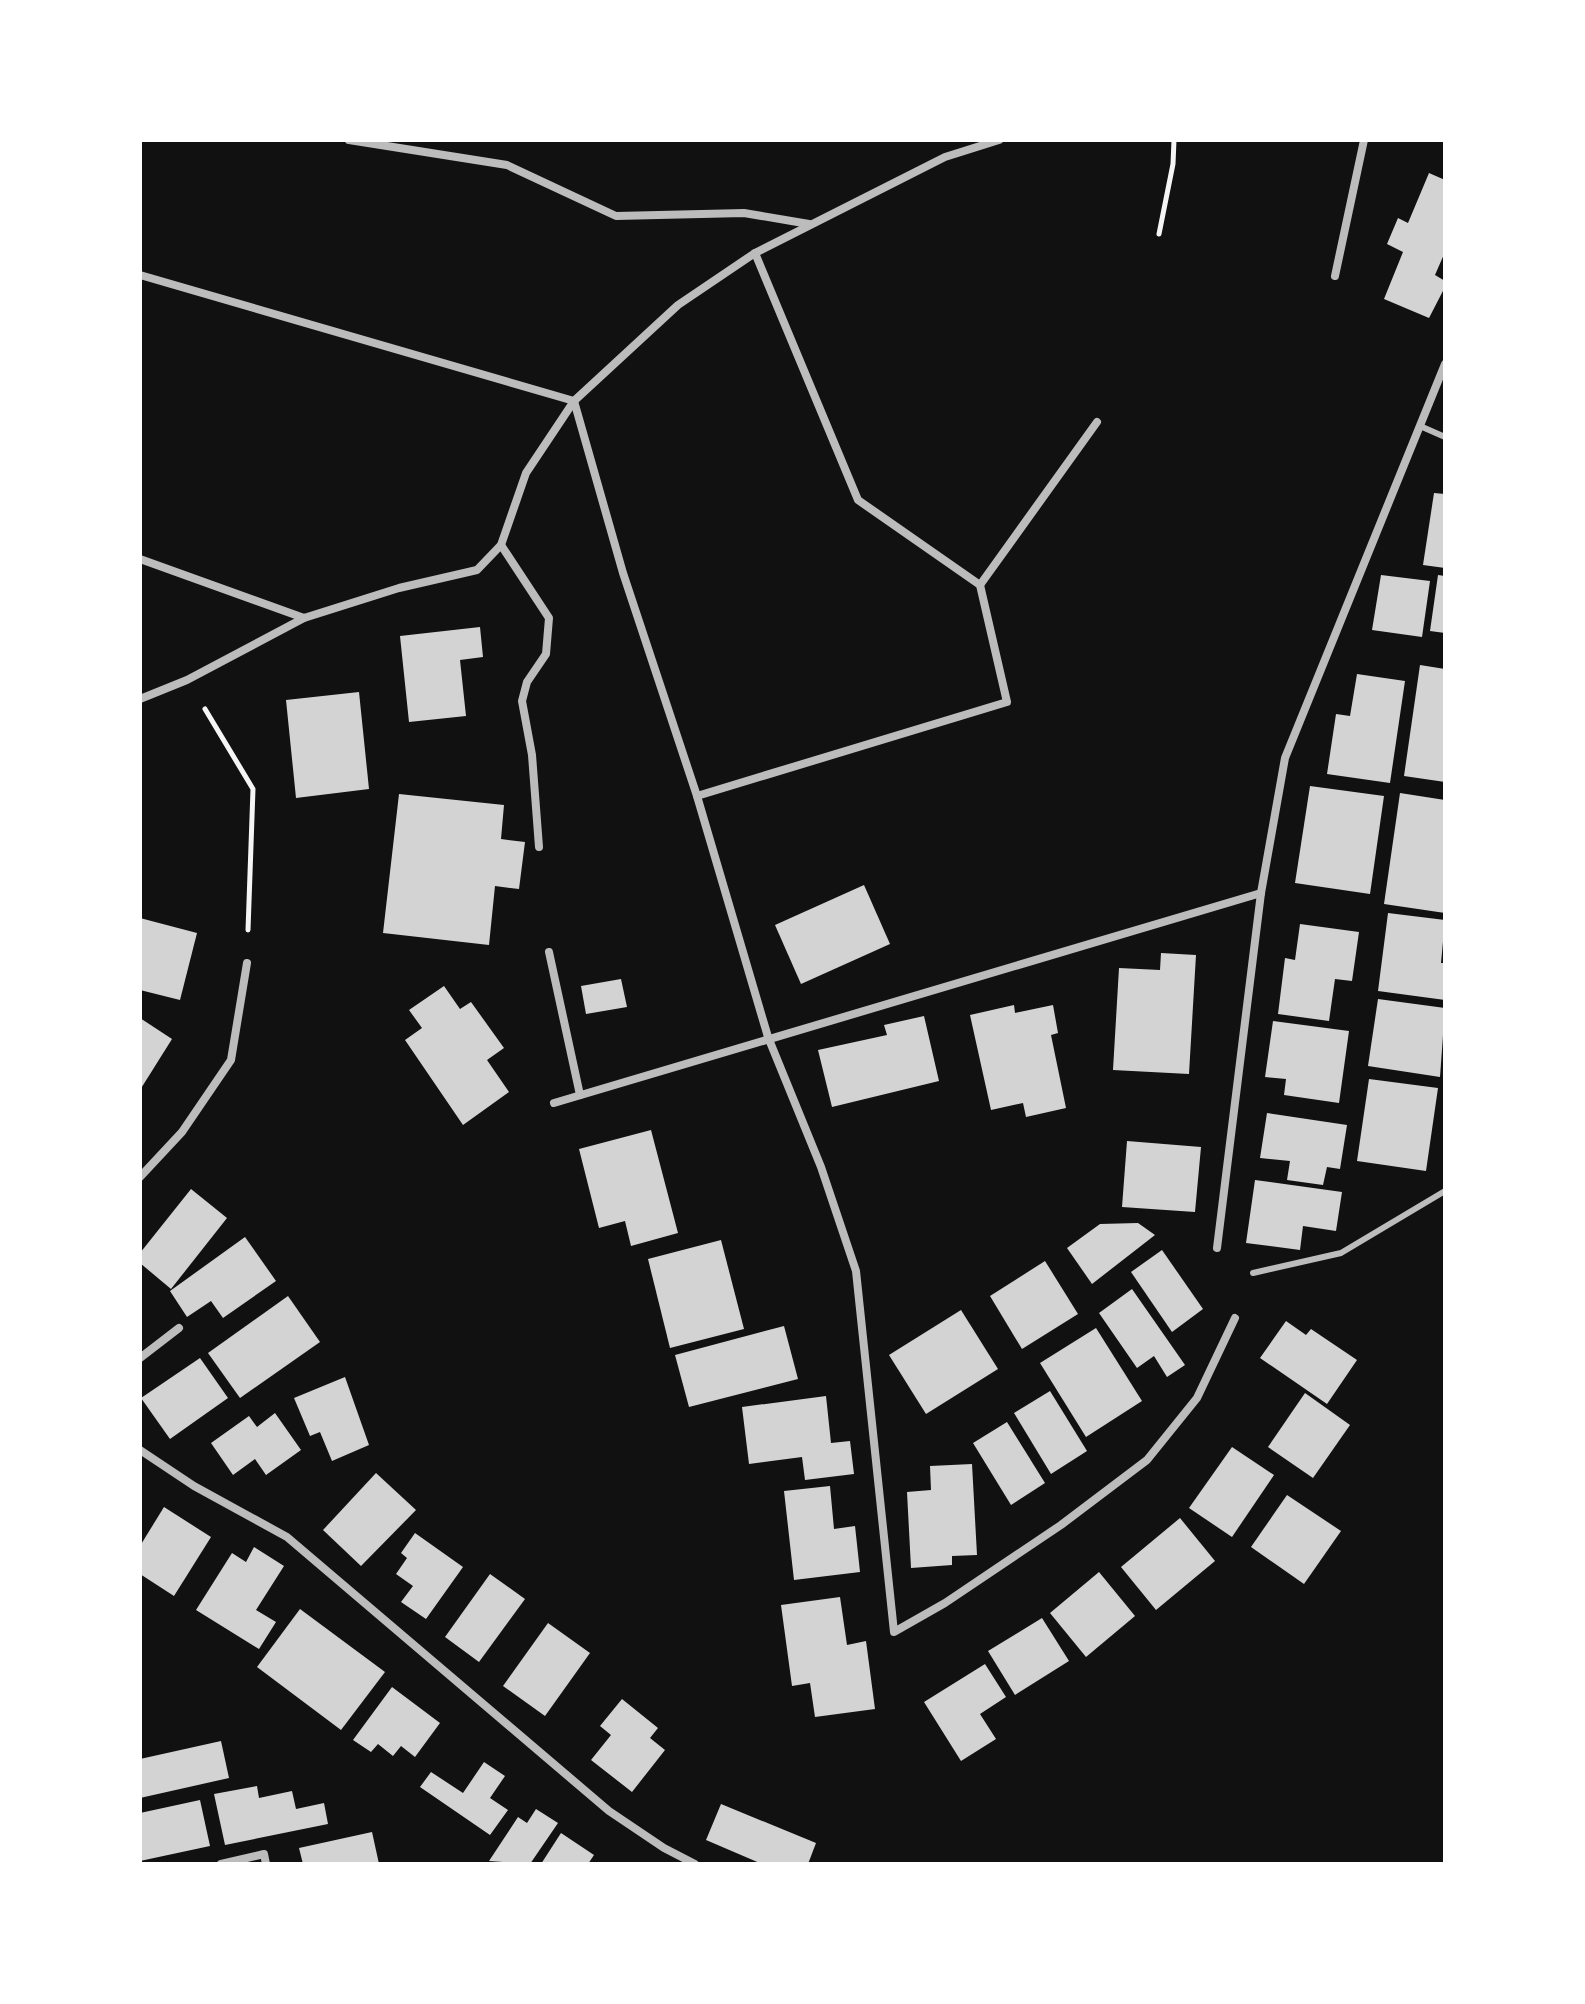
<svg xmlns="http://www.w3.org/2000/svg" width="1585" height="2004" font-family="Arial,sans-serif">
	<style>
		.building { fill: #d3d3d3 }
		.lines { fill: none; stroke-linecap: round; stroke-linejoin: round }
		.path { stroke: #f5f5f5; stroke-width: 5 }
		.service { stroke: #bcbcbc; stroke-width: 6 }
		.minor { stroke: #bcbcbc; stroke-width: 8 }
	</style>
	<rect width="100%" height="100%" fill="#111"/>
	<!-- building -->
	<g class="building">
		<path d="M 1429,173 L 1445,180 L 1445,252 L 1435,275 L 1445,281 L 1445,287 L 1429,318 L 1384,299 L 1403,252 L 1387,244 L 1398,218 L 1408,223 Z"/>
		<path d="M 1434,493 L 1445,494 L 1445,568 L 1423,565 Z"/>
		<path d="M 1381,575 L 1430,581 L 1422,637 L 1372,630 Z"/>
		<path d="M 1438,575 L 1445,576 L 1445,633 L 1430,631 Z"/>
		<path d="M 480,627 L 483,657 L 460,660 L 466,716 L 409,722 L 400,636 Z"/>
		<path d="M 1420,665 L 1445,669 L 1445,782 L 1404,776 Z"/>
		<path d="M 1357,674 L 1405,681 L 1390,783 L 1327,774 L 1336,714 L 1350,716 Z"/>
		<path d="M 359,692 L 369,789 L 296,798 L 286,700 Z"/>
		<path d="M 1310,786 L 1384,796 L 1370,894 L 1295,883 Z"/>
		<path d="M 1400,793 L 1445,800 L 1445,913 L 1384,904 Z"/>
		<path d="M 399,794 L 504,805 L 501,839 L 525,842 L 519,889 L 495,886 L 489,945 L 383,933 Z"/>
		<path d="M 864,885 L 890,944 L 801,984 L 775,925 Z"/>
		<path d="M 1388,913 L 1445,920 L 1441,963 L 1445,963 L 1445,1000 L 1378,991 Z"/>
		<path d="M 140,918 L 197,933 L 180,1000 L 140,990 Z"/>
		<path d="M 1300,924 L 1359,932 L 1352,981 L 1335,979 L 1329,1021 L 1278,1014 L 1285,958 L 1295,960 Z"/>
		<path d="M 1161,953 L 1196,955 L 1189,1074 L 1113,1070 L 1119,968 L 1160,970 Z"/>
		<path d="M 621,979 L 627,1007 L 586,1014 L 581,986 Z"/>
		<path d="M 444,986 L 460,1009 L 471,1002 L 504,1048 L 487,1060 L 509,1092 L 463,1125 L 405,1040 L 422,1028 L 409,1010 Z"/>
		<path d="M 1378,999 L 1445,1008 L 1440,1077 L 1368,1066 Z"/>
		<path d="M 1014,1005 L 1015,1013 L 1053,1005 L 1058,1033 L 1051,1035 L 1066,1108 L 1026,1117 L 1023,1103 L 991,1110 L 970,1015 Z"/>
		<path d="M 924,1016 L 939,1081 L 832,1107 L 818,1050 L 887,1035 L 884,1025 Z"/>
		<path d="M 140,1018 L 172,1039 L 140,1090 Z"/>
		<path d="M 1273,1021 L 1349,1031 L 1339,1103 L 1284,1095 L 1286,1079 L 1265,1077 Z"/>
		<path d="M 1369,1079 L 1438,1088 L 1426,1171 L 1357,1161 Z"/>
		<path d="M 1267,1113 L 1347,1125 L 1340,1169 L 1327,1167 L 1323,1185 L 1287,1180 L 1290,1161 L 1260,1158 Z"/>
		<path d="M 651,1130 L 678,1233 L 631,1246 L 625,1221 L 599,1228 L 579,1149 Z"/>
		<path d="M 1127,1141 L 1201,1147 L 1195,1212 L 1122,1207 Z"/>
		<path d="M 1255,1180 L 1342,1192 L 1336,1231 L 1303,1226 L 1300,1250 L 1246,1243 Z"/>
		<path d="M 191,1189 L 227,1218 L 171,1289 L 140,1263 L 140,1253 Z"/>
		<path d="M 1138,1223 L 1155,1235 L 1092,1284 L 1067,1248 L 1100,1224 Z"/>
		<path d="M 245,1237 L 276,1281 L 223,1318 L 211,1301 L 187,1317 L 170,1291 Z"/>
		<path d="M 721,1240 L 744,1329 L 670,1348 L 648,1259 Z"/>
		<path d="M 1162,1250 L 1203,1309 L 1172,1332 L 1131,1272 Z"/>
		<path d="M 1045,1261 L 1078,1314 L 1022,1349 L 990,1296 Z"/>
		<path d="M 1132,1289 L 1185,1365 L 1167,1377 L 1154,1356 L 1137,1368 L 1099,1313 Z"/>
		<path d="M 288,1296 L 320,1342 L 240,1398 L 208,1353 Z"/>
		<path d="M 961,1310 L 998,1369 L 926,1414 L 889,1355 Z"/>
		<path d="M 1286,1321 L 1306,1335 L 1311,1329 L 1357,1360 L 1327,1404 L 1260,1358 Z"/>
		<path d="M 784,1326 L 798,1379 L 689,1407 L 675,1355 Z"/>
		<path d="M 1096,1328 L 1142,1401 L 1086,1437 L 1040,1363 Z"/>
		<path d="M 200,1358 L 228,1398 L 170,1439 L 141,1398 Z"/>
		<path d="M 345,1377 L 369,1445 L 332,1461 L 320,1432 L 310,1436 L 294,1398 Z"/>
		<path d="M 1050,1391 L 1087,1451 L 1051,1474 L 1014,1413 Z"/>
		<path d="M 1305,1393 L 1350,1425 L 1313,1478 L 1268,1447 Z"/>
		<path d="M 826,1396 L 831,1443 L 850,1441 L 854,1474 L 805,1480 L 802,1457 L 749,1464 L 742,1407 Z"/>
		<path d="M 275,1413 L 301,1450 L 266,1475 L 255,1459 L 233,1475 L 211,1443 L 249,1416 L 257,1427 Z"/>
		<path d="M 1007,1422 L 1045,1483 L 1011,1505 L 973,1443 Z"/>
		<path d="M 1232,1447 L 1274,1475 L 1232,1537 L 1189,1508 Z"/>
		<path d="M 972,1464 L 977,1555 L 952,1556 L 952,1565 L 911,1568 L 907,1492 L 931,1490 L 930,1466 Z"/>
		<path d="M 376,1473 L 416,1510 L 361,1566 L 323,1530 Z"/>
		<path d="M 830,1486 L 834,1529 L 855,1526 L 860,1572 L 794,1580 L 784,1491 Z"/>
		<path d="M 1287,1495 L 1341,1531 L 1304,1584 L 1251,1547 Z"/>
		<path d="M 164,1507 L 211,1537 L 174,1596 L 140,1574 L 140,1546 Z"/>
		<path d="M 1180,1518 L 1215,1561 L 1156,1610 L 1121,1567 Z"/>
		<path d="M 415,1533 L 463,1567 L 426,1619 L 401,1602 L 413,1586 L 396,1574 L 407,1558 L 401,1553 Z"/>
		<path d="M 254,1547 L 284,1566 L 256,1610 L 276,1622 L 259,1649 L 196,1610 L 232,1553 L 246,1562 Z"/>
		<path d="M 1099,1572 L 1135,1616 L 1086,1657 L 1050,1613 Z"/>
		<path d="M 490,1574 L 525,1599 L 479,1662 L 445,1637 Z"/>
		<path d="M 840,1597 L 847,1645 L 866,1641 L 875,1709 L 815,1717 L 810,1683 L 792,1686 L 781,1605 Z"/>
		<path d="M 300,1609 L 385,1672 L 341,1730 L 257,1667 Z"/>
		<path d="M 1042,1618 L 1069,1661 L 1015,1695 L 988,1651 Z"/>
		<path d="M 548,1623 L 590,1653 L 545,1716 L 503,1686 Z"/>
		<path d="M 985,1664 L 1006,1697 L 980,1714 L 996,1739 L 961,1761 L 924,1702 Z"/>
		<path d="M 392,1687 L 440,1723 L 415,1757 L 401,1746 L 393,1756 L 378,1744 L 371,1752 L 353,1740 Z"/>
		<path d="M 622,1699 L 658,1728 L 650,1738 L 665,1750 L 632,1792 L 591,1760 L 611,1735 L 600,1726 Z"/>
		<path d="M 221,1741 L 229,1778 L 140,1798 L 140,1759 Z"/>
		<path d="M 484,1762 L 505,1776 L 490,1798 L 508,1810 L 490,1835 L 420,1787 L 431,1772 L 463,1793 Z"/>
		<path d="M 257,1786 L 259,1798 L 292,1791 L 296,1809 L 324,1803 L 328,1824 L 225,1845 L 214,1794 Z"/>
		<path d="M 200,1800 L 210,1846 L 140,1861 L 140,1813 Z"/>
		<path d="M 721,1804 L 816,1843 L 808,1864 L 762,1864 L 706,1840 Z"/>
		<path d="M 536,1809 L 558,1823 L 530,1864 L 489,1861 L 518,1817 L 527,1823 Z"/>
		<path d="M 372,1832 L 379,1864 L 303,1864 L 299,1848 Z"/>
		<path d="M 561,1833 L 594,1855 L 588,1864 L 541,1864 Z"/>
	</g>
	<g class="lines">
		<!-- path -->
		<g class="path">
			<path d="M 1159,234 L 1173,164 L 1174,140"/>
			<path d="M 205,709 L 253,789 L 248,930"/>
		</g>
		<!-- service -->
		<g class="service">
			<path d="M 1420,426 L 1445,437"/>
			<path d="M 1253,1273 L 1341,1253 L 1445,1191"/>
		</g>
		<!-- minor -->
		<g class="minor">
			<path d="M 349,140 L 507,165 L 616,216 L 744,213 L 809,224"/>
			<path d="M 140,275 L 574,401 L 678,305 L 755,253 L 945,157 L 999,140"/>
			<path d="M 1335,276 L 1364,140"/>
			<path d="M 574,401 L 623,573 L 697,796 L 768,1037 L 821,1167 L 856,1271 L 894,1632 L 945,1603 L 1061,1525 L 1147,1460 L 1197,1398 L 1235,1318"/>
			<path d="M 501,545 L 549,618 L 546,654 L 527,682 L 522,701 L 532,755 L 539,847"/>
			<path d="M 140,559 L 304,618 L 399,588 L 477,570 L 501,545 L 526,473 L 574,401"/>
			<path d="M 980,585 L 1097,422"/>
			<path d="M 140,699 L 187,680 L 304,618"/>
			<path d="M 697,796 L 1007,702 L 980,585 L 858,500 L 755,253"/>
			<path d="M 549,952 L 580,1095"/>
			<path d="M 554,1103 L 1261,893"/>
			<path d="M 140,1177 L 182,1132 L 231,1060 L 247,963"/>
			<path d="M 1217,1248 L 1261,893 L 1285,758 L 1445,364"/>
			<path d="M 140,1358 L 179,1328"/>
			<path d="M 140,1450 L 194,1486 L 287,1537 L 609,1811 L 664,1848 L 695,1864"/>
			<path d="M 221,1864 L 264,1854 L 266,1864"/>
		</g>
	</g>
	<!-- border -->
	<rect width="1585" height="2004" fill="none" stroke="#ffffff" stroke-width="284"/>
</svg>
